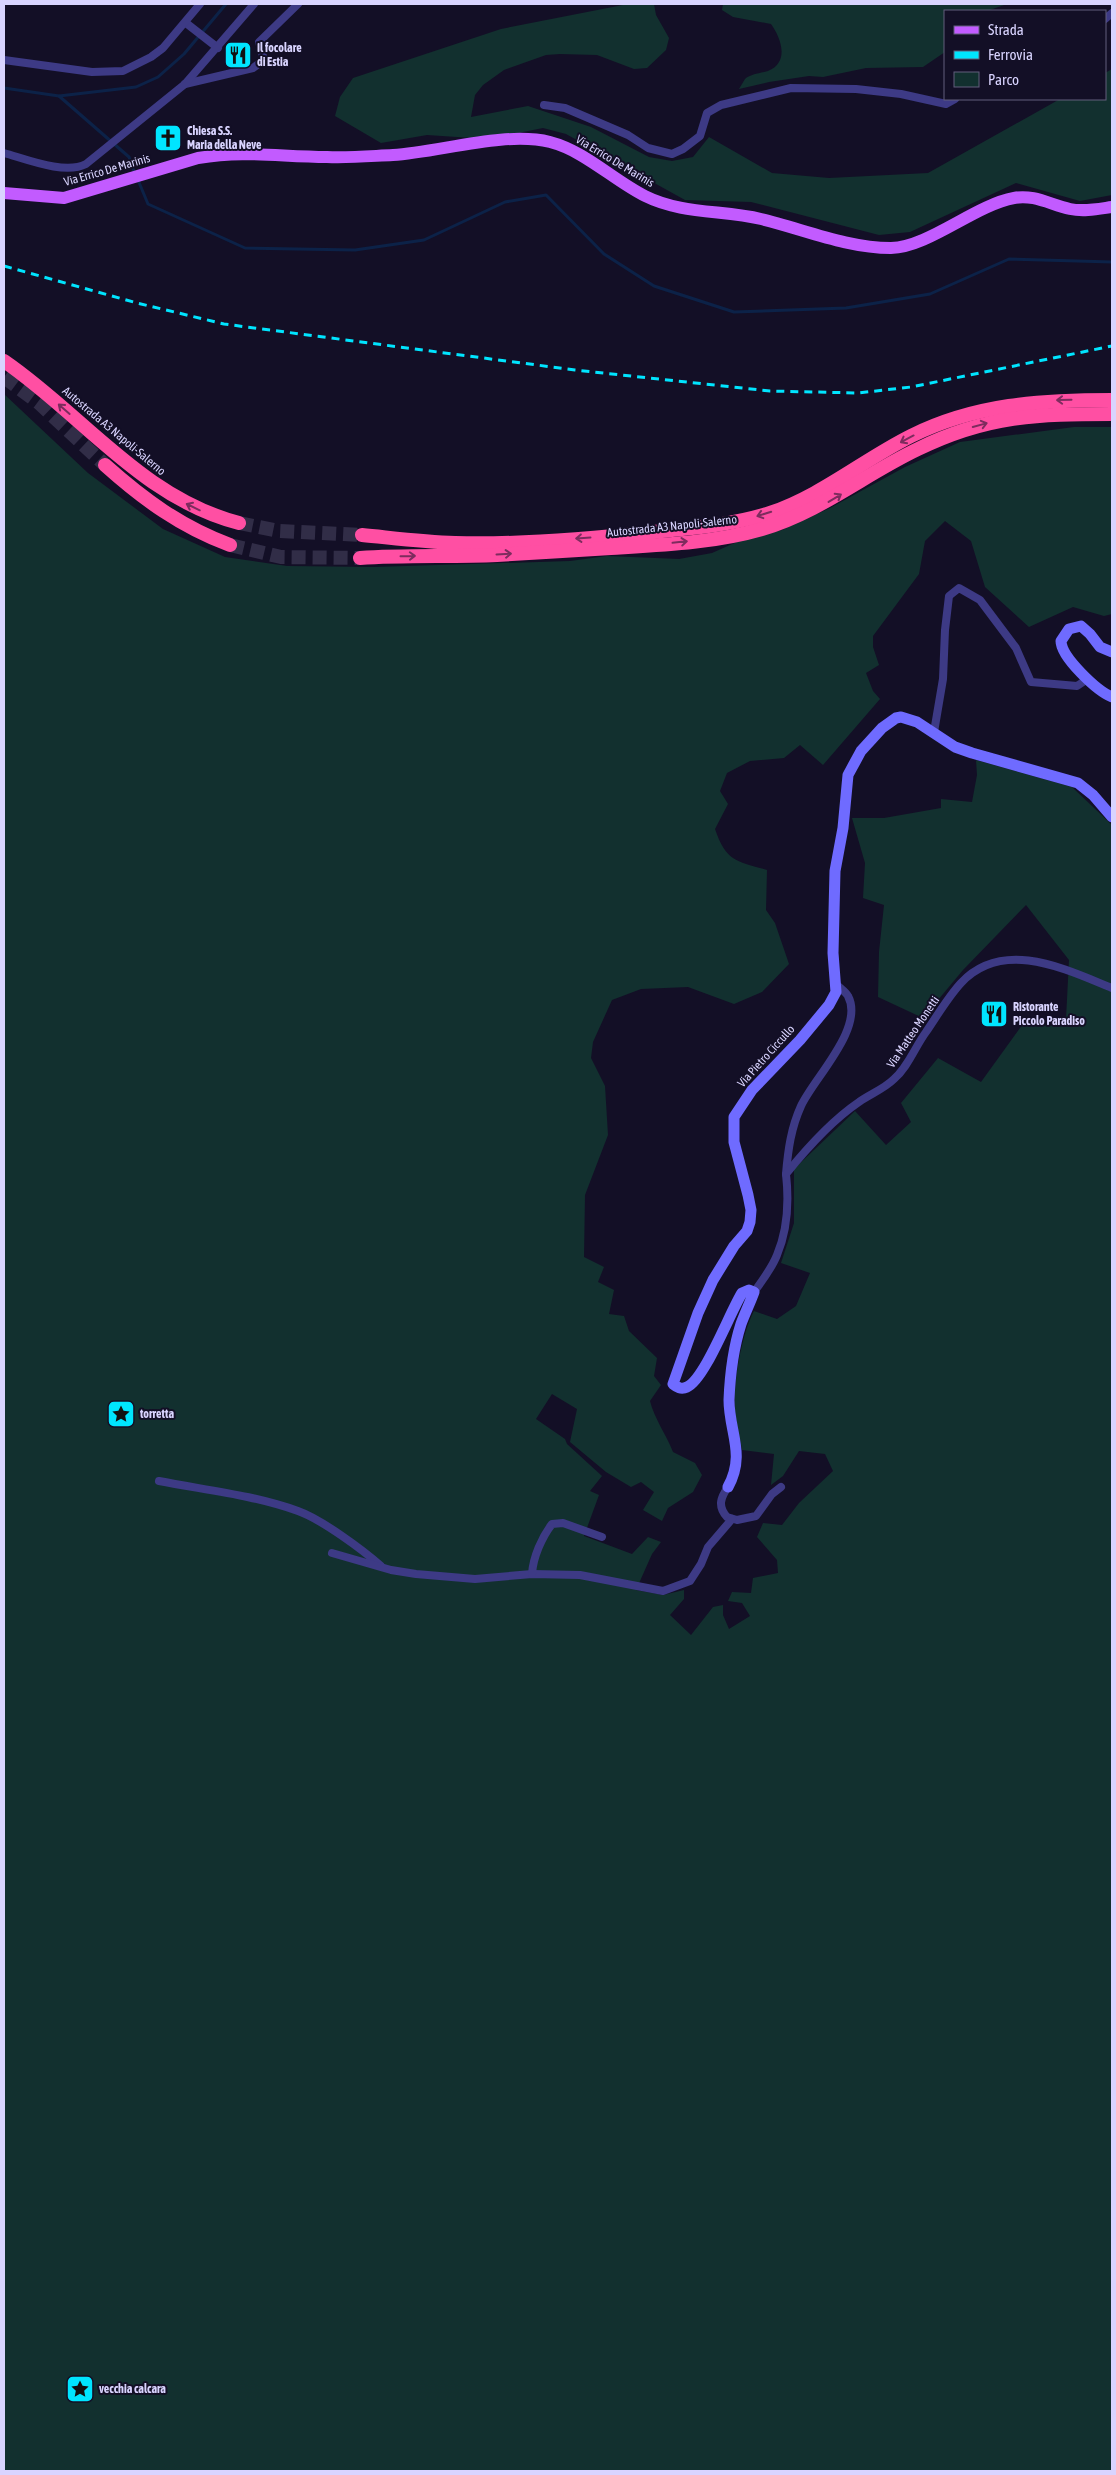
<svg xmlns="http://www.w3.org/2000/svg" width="1116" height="2475" font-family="'Asap Condensed',sans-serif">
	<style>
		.green { fill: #12302f }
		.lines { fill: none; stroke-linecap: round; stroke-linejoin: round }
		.stream { stroke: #0c2248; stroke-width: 3 }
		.highway-tunnel { stroke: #312d47; stroke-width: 14; stroke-dasharray: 14 7; stroke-linecap: butt }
		.street { stroke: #3d3a85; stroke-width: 8 }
		.secondary { stroke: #6f6bff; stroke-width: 11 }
		.primary { stroke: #c25bff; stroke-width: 12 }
		.highway { stroke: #ff4fa3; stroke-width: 14 }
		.rail { stroke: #00e5ff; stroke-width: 3; stroke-dasharray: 8 6; stroke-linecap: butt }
		.oneway { stroke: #7d2c5e }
		.labels { text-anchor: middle; stroke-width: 4; stroke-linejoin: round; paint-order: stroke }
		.poi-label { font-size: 12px; font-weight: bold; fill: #d9d4ff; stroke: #130f26; text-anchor: start }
		.street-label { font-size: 12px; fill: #d9d4ff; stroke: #130f26 }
	</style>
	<rect width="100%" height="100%" fill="#130f26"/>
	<!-- green -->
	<g class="green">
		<path d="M 628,4 L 654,4 L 656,15 L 669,38 L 666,50 L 647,68 L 634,69 L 597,55 L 560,54 L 546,55 L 504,70 L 483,85 L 475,95 L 471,117 L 528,106 L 591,127 L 649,157 L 672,161 L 693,157 L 709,137 L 772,173 L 829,178 L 928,173 L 1060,99 L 1105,99 L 1105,73 L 1112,69 L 1112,195 L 1080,201 L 1016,183 L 910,232 L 879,235 L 751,202 L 685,200 L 566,134 L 543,128 L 487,139 L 427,135 L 381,143 L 335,116 L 340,97 L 353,78 L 501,29 Z"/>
		<path d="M 723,4 L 1007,4 L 987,11 L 945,11 L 945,52 L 923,67 L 866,68 L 823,77 L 809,76 L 769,82 L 739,89 C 741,86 743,82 745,79 C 750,74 761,73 768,71 C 790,62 781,38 771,24 L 733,17 L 722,10 Z"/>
		<path d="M 4,394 L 88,473 L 163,529 L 225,557 L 287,566 L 374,567 L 570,561 L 607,556 L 679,559 L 712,553 L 739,541 L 782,530 L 830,508 L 905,467 L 960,442 L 1074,427 L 1112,427 L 1112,614 L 1104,616 L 1073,607 L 1029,627 L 985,587 L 971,541 L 945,521 L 925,541 L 919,574 L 873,636 L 873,647 L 879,665 L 866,673 L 873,691 L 880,699 L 823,765 L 800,745 L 784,758 L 750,761 L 727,773 L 720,791 L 728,804 L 715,829 C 726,862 737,861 767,870 L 766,910 L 775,923 L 789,964 L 762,992 L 734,1004 L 688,987 L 641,989 L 612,1000 L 593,1042 L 591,1058 L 605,1086 L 608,1135 L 585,1195 L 584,1257 L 604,1267 L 598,1282 L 614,1290 L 609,1314 L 624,1316 L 629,1331 L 657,1358 L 654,1376 L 661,1385 L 650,1401 C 654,1418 666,1434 673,1452 L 695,1463 L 702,1475 L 693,1492 L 668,1508 L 662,1521 L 643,1510 L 654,1492 L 641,1482 L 631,1487 L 606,1472 L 570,1442 L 577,1409 L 552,1394 L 536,1419 L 565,1439 L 567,1444 L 602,1476 L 590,1491 L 599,1495 L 584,1536 L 632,1554 L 648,1537 L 661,1542 L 652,1554 L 636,1590 L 663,1595 L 684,1590 L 684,1599 L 670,1615 L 691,1635 L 713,1607 L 723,1605 L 723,1615 L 729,1629 L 750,1616 L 742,1603 L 728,1601 L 732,1592 L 751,1593 L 753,1578 L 778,1573 L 777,1560 L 757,1537 L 763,1523 L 782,1525 L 799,1503 L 833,1471 L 825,1454 L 799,1451 L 783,1476 L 771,1485 L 774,1454 L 742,1450 C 740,1437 736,1424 735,1411 C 733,1385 741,1335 754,1311 L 777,1319 L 796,1306 L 810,1273 L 781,1263 L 794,1223 L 794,1169 L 855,1111 L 886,1145 L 911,1122 L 901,1103 L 938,1058 L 981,1082 L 1028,1017 L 1066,1019 L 1069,960 L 1026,905 L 963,970 L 923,1018 L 878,997 L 879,952 L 884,905 L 863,898 L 865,863 L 852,818 L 884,818 L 941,808 L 941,799 L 972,802 L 977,775 L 976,760 L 1072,787 L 1112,825 L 1112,2471 L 4,2471 Z"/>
	</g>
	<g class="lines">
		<!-- stream -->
		<g class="stream">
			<path d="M 4,88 L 59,96 L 136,87 L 158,77 L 184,54 L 226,4"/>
			<path d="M 59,96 L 129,157 L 135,174"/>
			<path d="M 138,180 L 148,204 L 245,248 L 355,250 L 424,240 L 505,202 L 546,195 L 604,254 L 654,286 L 734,312 L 846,308 L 930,294 L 1009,259 L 1112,262"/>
		</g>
		<!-- highway-tunnel -->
		<g class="highway-tunnel">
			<path d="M 4,377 L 39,403 L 105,465"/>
			<path d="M 239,523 L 279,531 L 362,535"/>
			<path d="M 230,545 L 281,557 L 360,558"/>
		</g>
		<!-- street -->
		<g class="street">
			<path d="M 1105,19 L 1112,13"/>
			<path d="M 186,23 L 218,48"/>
			<path d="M 4,60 L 92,72 L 123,71 L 151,57 L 163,48 L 200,4"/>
			<path d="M 185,84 L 253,68 L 264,60 L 259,42 L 298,4"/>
			<path d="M 544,105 L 565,108 L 628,135 L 648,148 L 672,154 L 683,149 L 700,136 L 707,113 L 721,105 L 791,88 L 856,89 L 901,94 L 946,104 L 955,99"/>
			<path d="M 4,153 C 26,159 65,175 86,164 L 185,84 L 254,4"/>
			<path d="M 934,732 L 943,679 L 945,630 L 949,596 L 959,588 L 980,600 L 1016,648 L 1031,682 L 1077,686 L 1086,680"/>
			<path d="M 786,1174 C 788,1150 791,1128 801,1106 C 814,1078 865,1028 848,996 C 846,992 840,988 837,985"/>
			<path d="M 754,1292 C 762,1281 772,1268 777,1255 C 788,1229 789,1201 786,1174 C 807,1148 831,1121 859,1102 C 870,1094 884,1089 894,1079 C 908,1067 915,1047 926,1032 C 937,1016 948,997 961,983 C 1003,938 1065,969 1112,988"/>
			<path d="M 159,1481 C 205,1490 254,1495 298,1511 C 321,1519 363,1550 381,1566"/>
			<path d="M 728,1487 C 721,1497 717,1506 727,1517 L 737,1520 L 756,1516 L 772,1494 L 781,1487"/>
			<path d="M 332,1553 L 391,1570 L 416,1574 L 475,1579 L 532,1574 L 580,1575 L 663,1591 L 690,1581 L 701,1564 L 708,1547 L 732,1519"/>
			<path d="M 532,1574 C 533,1557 542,1537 552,1524 L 563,1523 L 602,1537"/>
		</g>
		<!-- secondary -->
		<g class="secondary">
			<path d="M 1112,652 L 1100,647 L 1090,634 L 1081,626 L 1069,629 L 1061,641 C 1061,657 1097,691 1112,697"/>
			<path d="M 728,1487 C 746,1454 729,1432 729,1400 C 730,1375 733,1349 741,1324 C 745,1313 750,1303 754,1292 L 749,1290 L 742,1293 C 730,1312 705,1379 687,1387 C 681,1390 677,1387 673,1384 L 698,1313 L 713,1280 L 734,1246 L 747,1231 L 750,1222 L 751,1210 L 748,1195 L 734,1142 L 734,1117 L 752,1090 L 800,1040 L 829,1005 L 836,992 L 833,953 L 835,871 L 843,828 L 848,775 L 861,751 L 882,728 L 896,718 L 901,717 L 917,722 L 955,747 L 972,753 L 1078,783 L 1093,795 L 1112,817"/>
		</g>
		<!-- primary -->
		<path class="primary" d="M 4,193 L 64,198 L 198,158 C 246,150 280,157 327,157 C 349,158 371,156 393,155 C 440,152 505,131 550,142 C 585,151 613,180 645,196 C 681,214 722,210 761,219 C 803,229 847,248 891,248 C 929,247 975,205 1014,198 C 1034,194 1051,205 1070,209 C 1084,212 1098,209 1112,207"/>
		<!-- highway -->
		<g class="highway">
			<path d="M 4,361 C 83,415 142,498 239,523"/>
			<path d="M 105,465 C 143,499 181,527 230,545"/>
			<path d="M 362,535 C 393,538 424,542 455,543 C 521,545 589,539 654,532 C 693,528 732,525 770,513 C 821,496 863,460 911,436 C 975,404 1041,400 1112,400"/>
			<path d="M 360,558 C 406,555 452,557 497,555 C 535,553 573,550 611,548 C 661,545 714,543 762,529 C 820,512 865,474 918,449 C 987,415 1038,414 1112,414"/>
		</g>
		<!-- rail -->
		<path class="rail" d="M 4,266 L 137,303 L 224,324 L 575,370 L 770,391 L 858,393 L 911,387 L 1112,346"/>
	</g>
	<!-- one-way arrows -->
	<defs><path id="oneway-shaft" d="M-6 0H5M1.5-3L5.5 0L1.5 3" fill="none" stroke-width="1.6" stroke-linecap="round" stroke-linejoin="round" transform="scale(1.25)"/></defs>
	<g class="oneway">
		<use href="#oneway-shaft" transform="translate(1064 400) rotate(179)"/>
		<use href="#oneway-shaft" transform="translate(64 409) rotate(-139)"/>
		<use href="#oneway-shaft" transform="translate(980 425) rotate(-15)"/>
		<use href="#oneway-shaft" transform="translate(907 439) rotate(152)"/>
		<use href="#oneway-shaft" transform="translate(835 498) rotate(-31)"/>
		<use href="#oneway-shaft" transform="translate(193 507) rotate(-154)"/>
		<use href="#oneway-shaft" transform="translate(764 514) rotate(163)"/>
		<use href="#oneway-shaft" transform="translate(583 538) rotate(176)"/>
		<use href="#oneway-shaft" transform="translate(680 542) rotate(-6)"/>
		<use href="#oneway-shaft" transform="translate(504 554) rotate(-3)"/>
		<use href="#oneway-shaft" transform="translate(408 556) rotate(-1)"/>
	</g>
	<!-- icons -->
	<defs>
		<g id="restaurant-square" transform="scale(1.4375)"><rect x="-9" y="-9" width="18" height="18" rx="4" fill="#00e5ff" stroke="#130f26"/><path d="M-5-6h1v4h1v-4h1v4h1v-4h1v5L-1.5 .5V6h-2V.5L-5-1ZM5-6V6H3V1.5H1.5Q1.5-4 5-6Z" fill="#111"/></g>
		<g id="church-square" transform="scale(1.4375)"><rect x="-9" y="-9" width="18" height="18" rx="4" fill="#00e5ff" stroke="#130f26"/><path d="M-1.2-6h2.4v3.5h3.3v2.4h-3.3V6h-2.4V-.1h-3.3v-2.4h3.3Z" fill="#111"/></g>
		<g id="sight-square" transform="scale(1.4375)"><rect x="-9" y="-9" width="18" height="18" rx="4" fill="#00e5ff" stroke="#130f26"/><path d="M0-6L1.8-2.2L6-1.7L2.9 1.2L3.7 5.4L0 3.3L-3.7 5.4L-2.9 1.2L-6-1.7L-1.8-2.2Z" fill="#111"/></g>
	</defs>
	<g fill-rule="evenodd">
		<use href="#restaurant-square" x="238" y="55"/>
		<use href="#church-square" x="168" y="138"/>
		<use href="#restaurant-square" x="994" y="1014"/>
		<use href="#sight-square" x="121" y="1414"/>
		<use href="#sight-square" x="80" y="2389"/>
	</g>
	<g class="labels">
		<!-- poi labels -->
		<g class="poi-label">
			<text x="257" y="52">Il focolare<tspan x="257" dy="14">di Estia</tspan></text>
			<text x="187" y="135">Chiesa S.S.<tspan x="187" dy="14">Maria della Neve</tspan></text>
			<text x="1013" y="1011">Ristorante<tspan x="1013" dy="14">Piccolo Paradiso</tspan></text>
			<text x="140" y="1418">torretta</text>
			<text x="99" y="2393">vecchia calcara</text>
		</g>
		<!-- street labels -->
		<g class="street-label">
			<text transform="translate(615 161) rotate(31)" y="4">Via Errico De Marinis</text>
			<text transform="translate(107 170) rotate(-16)" y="4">Via Errico De Marinis</text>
			<text transform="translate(114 431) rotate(40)" y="4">Autostrada A3 Napoli-Salerno</text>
			<text transform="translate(672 526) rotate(-6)" y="4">Autostrada A3 Napoli-Salerno</text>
			<text transform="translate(913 1032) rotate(-56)" y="4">Via Matteo Monetti</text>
			<text transform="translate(766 1056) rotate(-48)" y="4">Via Pietro Ciccullo</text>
		</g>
	</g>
	<!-- border -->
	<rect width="1116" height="2475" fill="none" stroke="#d9d4ff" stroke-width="10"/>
	<!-- legend -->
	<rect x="944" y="10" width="162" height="90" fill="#130f26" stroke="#625e7d"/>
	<rect x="954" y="26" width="25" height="8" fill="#c25bff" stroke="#625e7d"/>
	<text x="988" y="35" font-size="15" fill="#d9d4ff">Strada</text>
	<rect x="954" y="51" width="25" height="8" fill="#00e5ff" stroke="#625e7d"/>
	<text x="988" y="60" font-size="15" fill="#d9d4ff">Ferrovia</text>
	<rect x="954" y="72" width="25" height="15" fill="#12302f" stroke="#625e7d"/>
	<text x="988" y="85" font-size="15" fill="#d9d4ff">Parco</text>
</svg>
